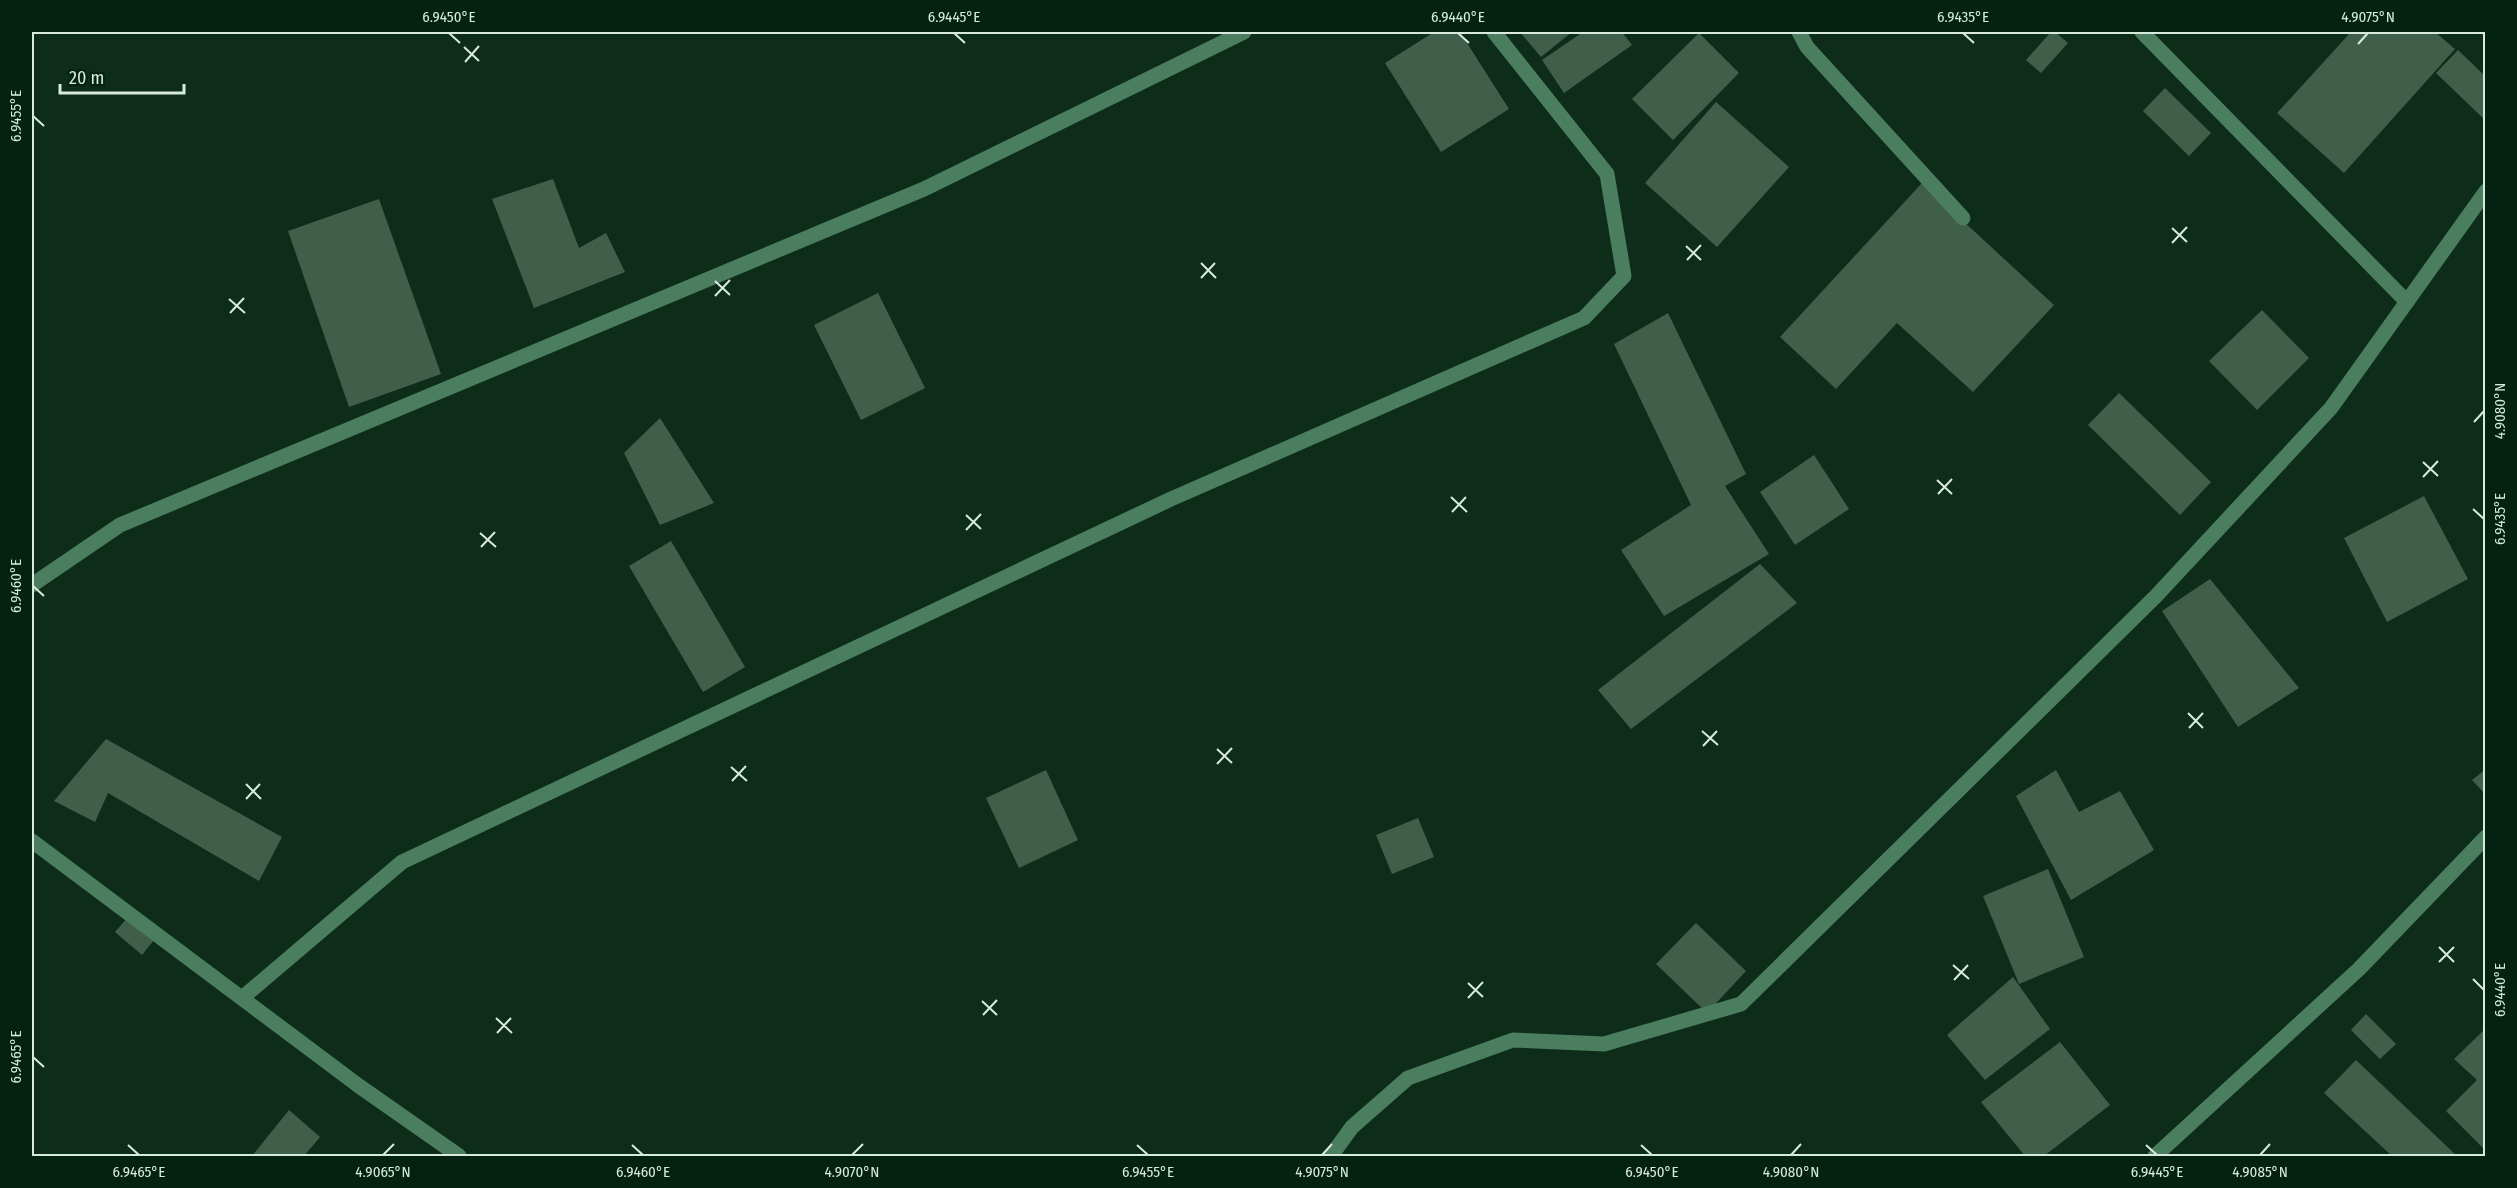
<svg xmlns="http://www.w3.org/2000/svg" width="2517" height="1188" font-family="'Fira Sans Condensed',sans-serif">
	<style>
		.building { fill: #405f4b }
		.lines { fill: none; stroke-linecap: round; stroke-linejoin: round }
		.minor { stroke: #4b7e5f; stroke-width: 15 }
		.ticks { fill: none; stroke: #d8eade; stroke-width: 2 }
		.neatline { fill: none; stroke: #d8eade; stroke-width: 2 }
		.ticks-label { font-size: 15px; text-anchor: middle; fill: #d8eade }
	</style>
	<rect width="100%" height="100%" fill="#0d2c1a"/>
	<!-- building -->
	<g class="building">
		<path d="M 1434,32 L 1460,32 L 1509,109 L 1441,152 L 1385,63 Z"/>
		<path d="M 1520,32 L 1572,32 L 1541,57 Z"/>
		<path d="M 1583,32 L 1622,32 L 1632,45 L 1564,93 L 1542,60 Z"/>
		<path d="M 2051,32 L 2055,32 L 2068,43 L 2041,73 L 2026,60 Z"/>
		<path d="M 2351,32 L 2435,32 L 2455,49 L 2344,173 L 2277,113 Z"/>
		<path d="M 1699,33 L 1739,73 L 1673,140 L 1632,99 Z"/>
		<path d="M 2458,50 L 2486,77 L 2486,121 L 2436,73 Z"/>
		<path d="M 2165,88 L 2211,133 L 2189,156 L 2143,111 Z"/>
		<path d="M 1716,102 L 1789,167 L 1717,247 L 1645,183 Z"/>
		<path d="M 553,179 L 579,248 L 606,233 L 625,272 L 534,308 L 492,199 Z"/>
		<path d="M 1922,183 L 2054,305 L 1973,392 L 1897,323 L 1836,389 L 1780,337 Z"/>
		<path d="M 379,199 L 441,374 L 349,407 L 288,231 Z"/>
		<path d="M 878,293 L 925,388 L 861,420 L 814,325 Z"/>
		<path d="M 2262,310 L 2309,358 L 2257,410 L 2209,361 Z"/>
		<path d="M 1668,313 L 1746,474 L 1725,486 L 1769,554 L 1664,616 L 1621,550 L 1691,505 L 1614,344 Z"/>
		<path d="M 2119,393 L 2211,482 L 2180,515 L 2088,425 Z"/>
		<path d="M 660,418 L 714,503 L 660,525 L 624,453 Z"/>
		<path d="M 1814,455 L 1849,509 L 1795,545 L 1760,492 Z"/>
		<path d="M 2424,496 L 2468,579 L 2387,622 L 2344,538 Z"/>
		<path d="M 671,541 L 745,667 L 703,692 L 629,566 Z"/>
		<path d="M 1760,564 L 1797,603 L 1631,729 L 1598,690 Z"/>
		<path d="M 2210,579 L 2299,688 L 2238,727 L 2162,611 Z"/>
		<path d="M 106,739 L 282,837 L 259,881 L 108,793 L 95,822 L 54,801 Z"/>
		<path d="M 2486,769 L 2486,795 L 2472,780 Z"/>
		<path d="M 1046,770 L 1078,840 L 1019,868 L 986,798 Z"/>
		<path d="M 2056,770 L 2079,812 L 2120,791 L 2154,850 L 2071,900 L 2016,796 Z"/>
		<path d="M 1418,818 L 1434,857 L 1392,874 L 1376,835 Z"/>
		<path d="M 2048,869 L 2084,957 L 2019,984 L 1983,896 Z"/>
		<path d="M 128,917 L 154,940 L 142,955 L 115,932 Z"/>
		<path d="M 1696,923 L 1746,971 L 1707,1013 L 1656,964 Z"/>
		<path d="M 2013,977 L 2050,1029 L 1985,1080 L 1947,1035 Z"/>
		<path d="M 2366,1014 L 2396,1044 L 2380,1059 L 2351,1030 Z"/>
		<path d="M 2486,1028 L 2486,1151 L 2446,1111 L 2477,1080 L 2454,1059 Z"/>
		<path d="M 2060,1042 L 2110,1105 L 2044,1156 L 2025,1156 L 1981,1102 Z"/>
		<path d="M 2356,1060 L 2457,1156 L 2392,1156 L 2324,1093 Z"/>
		<path d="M 289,1110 L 320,1137 L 304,1156 L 252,1156 Z"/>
	</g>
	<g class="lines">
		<!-- minor -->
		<g class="minor">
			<path d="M 1799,32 L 1807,47 L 1963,218"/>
			<path d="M 2142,32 L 2407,302"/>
			<path d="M 32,585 L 120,525 L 924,189 L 1244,32"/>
			<path d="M 32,841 L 359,1086 L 459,1156"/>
			<path d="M 242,998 L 402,862 L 1171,499 L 1584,318 L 1624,276 L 1607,174 L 1494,32"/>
			<path d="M 1331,1156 L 1352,1127 L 1408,1078 L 1513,1040 L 1604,1044 L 1741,1004 L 2156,596 L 2331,408 L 2486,191"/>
			<path d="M 2155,1156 L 2359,969 L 2486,837"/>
		</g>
	</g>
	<!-- ticks -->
	<path class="ticks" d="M 449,33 L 460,43M 954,33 L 965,43M 1458,33 L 1469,43M 1963,33 L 1974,43M 2358,44 L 2368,33M 464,47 L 479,61M 465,62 L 479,46M 33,116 L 44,126M 2172,228 L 2187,242M 2172,243 L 2187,227M 1686,246 L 1701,260M 1687,260 L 1701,245M 1201,263 L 1216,278M 1201,278 L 1215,263M 715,281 L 730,295M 715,296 L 730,280M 229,299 L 245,313M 230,313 L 244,298M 2474,422 L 2484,411M 2423,462 L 2438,476M 2423,477 L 2438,461M 1937,480 L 1952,494M 1938,494 L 1952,479M 1451,497 L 1467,512M 2473,509 L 2484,519M 1452,512 L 1466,497M 966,515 L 981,529M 966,530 L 981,514M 480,533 L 496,547M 481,547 L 495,532M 33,586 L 44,596M 2188,713 L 2203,728M 2189,728 L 2203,713M 1702,731 L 1718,745M 1703,746 L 1717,731M 1217,749 L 1232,763M 1217,764 L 1232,748M 731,767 L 747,781M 732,781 L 746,766M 246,784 L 261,799M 246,799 L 260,784M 2439,947 L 2454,962M 2439,962 L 2454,947M 1953,965 L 1969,979M 2473,979 L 2484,990M 1954,980 L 1968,965M 1468,983 L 1483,997M 1468,998 L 1483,982M 982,1001 L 997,1015M 983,1015 L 997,1000M 496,1018 L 512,1033M 497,1033 L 511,1018M 33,1057 L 44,1067M 128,1145 L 139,1155M 632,1145 L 643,1155M 1137,1145 L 1148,1155M 1641,1145 L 1652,1155M 2146,1145 L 2157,1155M 383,1155 L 394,1144M 852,1155 L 863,1144M 1322,1155 L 1332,1144M 1791,1155 L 1801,1144M 2260,1155 L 2270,1144"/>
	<!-- border -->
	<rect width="2517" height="1188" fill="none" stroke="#032211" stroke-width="66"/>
	<!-- scale -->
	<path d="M60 84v9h124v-9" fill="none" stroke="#d8eade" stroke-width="3"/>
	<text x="69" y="84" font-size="18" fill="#d8eade" stroke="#032211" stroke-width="4.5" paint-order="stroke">20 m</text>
	<rect x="33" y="33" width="2451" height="1122" class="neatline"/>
	<g class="ticks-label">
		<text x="449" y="22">6.9450°E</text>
		<text x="954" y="22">6.9445°E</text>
		<text x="1458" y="22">6.9440°E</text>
		<text x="1963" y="22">6.9435°E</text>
		<text x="2368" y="22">4.9075°N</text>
		<text transform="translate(16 116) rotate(-90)" y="5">6.9455°E</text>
		<text transform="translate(2500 411) rotate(-90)" y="5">4.9080°N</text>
		<text transform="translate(2500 519) rotate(-90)" y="5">6.9435°E</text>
		<text transform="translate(16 586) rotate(-90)" y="5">6.9460°E</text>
		<text transform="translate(2500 990) rotate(-90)" y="5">6.9440°E</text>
		<text transform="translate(16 1057) rotate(-90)" y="5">6.9465°E</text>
		<text x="139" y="1177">6.9465°E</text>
		<text x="383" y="1177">4.9065°N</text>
		<text x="643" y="1177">6.9460°E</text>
		<text x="852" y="1177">4.9070°N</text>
		<text x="1148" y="1177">6.9455°E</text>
		<text x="1322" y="1177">4.9075°N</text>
		<text x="1652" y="1177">6.9450°E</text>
		<text x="1791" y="1177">4.9080°N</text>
		<text x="2157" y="1177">6.9445°E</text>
		<text x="2260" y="1177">4.9085°N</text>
	</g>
</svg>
